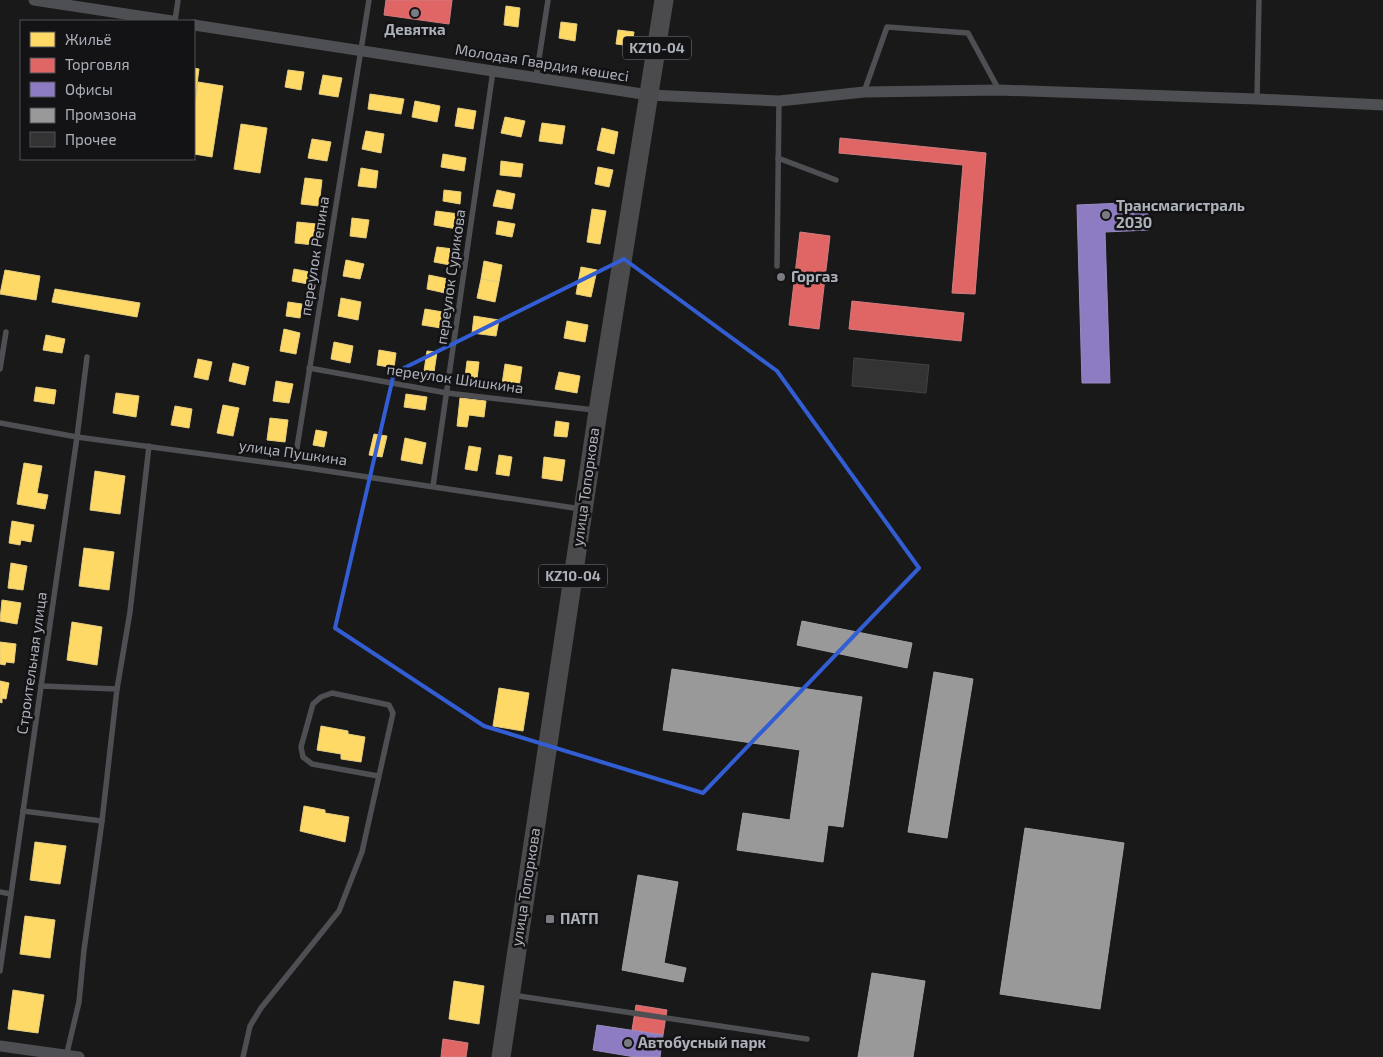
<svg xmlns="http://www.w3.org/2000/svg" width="1383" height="1057" font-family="'Exo 2',sans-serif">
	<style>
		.homes { fill: #ffd966; stroke: #e6cd7f }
		.shops { fill: #e06666; stroke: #d07c7f }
		.offices { fill: #8e7cc3; stroke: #978cc0 }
		.industry { fill: #999; stroke: #9fa0a3 }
		.building { fill: #333334; stroke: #424245 }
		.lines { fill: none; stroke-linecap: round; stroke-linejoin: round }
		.service { stroke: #4e4f52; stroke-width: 5.5 }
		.minor { stroke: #4e4f52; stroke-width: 11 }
		.trunk { stroke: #4b4b4e; stroke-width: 19 }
		.marked { fill: none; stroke: #325dd3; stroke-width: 4; stroke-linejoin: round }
		.poi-dot { fill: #797b81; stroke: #131315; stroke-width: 2 }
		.labels { text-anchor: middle; stroke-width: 5; stroke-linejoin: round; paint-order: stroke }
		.shield { fill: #131315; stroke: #7e8188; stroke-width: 1 }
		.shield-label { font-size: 14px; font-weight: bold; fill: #acb0b9 }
		.poi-label { font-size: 15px; font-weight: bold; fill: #acb0b9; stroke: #131315; text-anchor: start }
		.street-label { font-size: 15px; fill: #acb0b9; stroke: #131315 }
	</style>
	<rect width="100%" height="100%" fill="#191919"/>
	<!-- homes -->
	<g class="homes">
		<path d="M 506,6 L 520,8 L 518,27 L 504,25 Z"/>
		<path d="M 561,22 L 577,24 L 575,41 L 559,38 Z"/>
		<path d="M 618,30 L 634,32 L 632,46 L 616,44 Z"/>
		<path d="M 194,68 L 199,69 L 194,106 Z"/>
		<path d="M 288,70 L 304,72 L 301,90 L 285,87 Z"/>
		<path d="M 323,75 L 342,78 L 338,97 L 319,94 Z"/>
		<path d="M 198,82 L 223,86 L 212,157 L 194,154 L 194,110 Z"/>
		<path d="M 370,94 L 404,99 L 401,114 L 368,109 Z"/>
		<path d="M 415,101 L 440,106 L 437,122 L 412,117 Z"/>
		<path d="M 458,108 L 476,111 L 473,129 L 455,126 Z"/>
		<path d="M 505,117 L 525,121 L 521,137 L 501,133 Z"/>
		<path d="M 542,123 L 565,126 L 562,144 L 539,141 Z"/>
		<path d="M 241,124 L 267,128 L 260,173 L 234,169 Z"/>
		<path d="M 602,128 L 618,132 L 614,154 L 597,150 Z"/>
		<path d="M 366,131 L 384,134 L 381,153 L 362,149 Z"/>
		<path d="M 312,139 L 331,142 L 327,161 L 308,158 Z"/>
		<path d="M 443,154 L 466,158 L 464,171 L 441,167 Z"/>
		<path d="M 501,161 L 523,164 L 521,177 L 500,175 Z"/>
		<path d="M 598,167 L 613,170 L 609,187 L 595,184 Z"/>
		<path d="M 361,168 L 378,171 L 376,188 L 358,186 Z"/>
		<path d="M 305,178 L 322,180 L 319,206 L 301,204 Z"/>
		<path d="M 444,190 L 461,192 L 460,204 L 443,201 Z"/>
		<path d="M 497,190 L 515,194 L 512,209 L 493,206 Z"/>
		<path d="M 592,209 L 606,211 L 600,244 L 587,242 Z"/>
		<path d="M 436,211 L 459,214 L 457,229 L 434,225 Z"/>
		<path d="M 352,218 L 369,220 L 366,238 L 350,236 Z"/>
		<path d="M 498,221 L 515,224 L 512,237 L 496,234 Z"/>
		<path d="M 297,222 L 317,224 L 314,245 L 295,243 Z"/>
		<path d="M 437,247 L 453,249 L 450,265 L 434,262 Z"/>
		<path d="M 346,260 L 364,264 L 360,279 L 343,276 Z"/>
		<path d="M 484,261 L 502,265 L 499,282 L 481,279 Z"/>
		<path d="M 581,267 L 597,270 L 591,297 L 576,294 Z"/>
		<path d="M 294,269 L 310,272 L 308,284 L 292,281 Z"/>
		<path d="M 5,270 L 40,276 L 36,300 L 0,294 Z"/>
		<path d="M 429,275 L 448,279 L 445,293 L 427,289 Z"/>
		<path d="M 481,279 L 499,282 L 495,302 L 477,298 Z"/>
		<path d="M 55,289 L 140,303 L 137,317 L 52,302 Z"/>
		<path d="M 341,298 L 361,302 L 358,320 L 338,316 Z"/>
		<path d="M 288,302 L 302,304 L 300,318 L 286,316 Z"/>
		<path d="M 425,309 L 443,312 L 441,328 L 422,325 Z"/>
		<path d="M 474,316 L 499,320 L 496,336 L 472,333 Z"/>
		<path d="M 567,321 L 588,325 L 585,342 L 564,338 Z"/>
		<path d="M 284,329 L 300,333 L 296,354 L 280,351 Z"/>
		<path d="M 46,335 L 65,339 L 62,353 L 43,350 Z"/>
		<path d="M 334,342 L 353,346 L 350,363 L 331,359 Z"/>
		<path d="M 379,350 L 396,353 L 394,368 L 377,365 Z"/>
		<path d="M 427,351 L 437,352 L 434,372 L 424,371 Z"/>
		<path d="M 198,359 L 212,362 L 208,380 L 194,377 Z"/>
		<path d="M 467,361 L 479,362 L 477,379 L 465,377 Z"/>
		<path d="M 233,363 L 249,367 L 245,385 L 229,381 Z"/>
		<path d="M 505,364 L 522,367 L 519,387 L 502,384 Z"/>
		<path d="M 559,372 L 580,376 L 577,393 L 555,389 Z"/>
		<path d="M 276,381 L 293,384 L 289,403 L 273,401 Z"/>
		<path d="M 36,387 L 56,390 L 54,404 L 34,401 Z"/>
		<path d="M 116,393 L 139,396 L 136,417 L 113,413 Z"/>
		<path d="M 406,394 L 427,397 L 425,410 L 404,407 Z"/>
		<path d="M 460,398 L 486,401 L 484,417 L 469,415 L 467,427 L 457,426 Z"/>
		<path d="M 223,405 L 239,408 L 233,436 L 217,433 Z"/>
		<path d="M 175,406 L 192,409 L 189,428 L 171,425 Z"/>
		<path d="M 270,418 L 288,420 L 285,442 L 267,440 Z"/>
		<path d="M 556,421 L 569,423 L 567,437 L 554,436 Z"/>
		<path d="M 316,430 L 327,432 L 324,447 L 313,445 Z"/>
		<path d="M 374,434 L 387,436 L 382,457 L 369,455 Z"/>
		<path d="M 405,438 L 426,443 L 422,464 L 401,460 Z"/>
		<path d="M 469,446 L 481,448 L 477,471 L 465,469 Z"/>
		<path d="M 499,455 L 512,457 L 509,476 L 496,474 Z"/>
		<path d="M 544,457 L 565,460 L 562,481 L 542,478 Z"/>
		<path d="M 24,463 L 42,466 L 37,493 L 48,495 L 45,509 L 17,504 Z"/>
		<path d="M 95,471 L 125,476 L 120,514 L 90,510 Z"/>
		<path d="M 12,521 L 34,525 L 31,542 L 21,540 L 20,545 L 9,543 Z"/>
		<path d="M 84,548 L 114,552 L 109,590 L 79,586 Z"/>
		<path d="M 11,563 L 27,566 L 23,590 L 8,588 Z"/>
		<path d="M 2,600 L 21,603 L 17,624 L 0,621 Z"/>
		<path d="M 72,622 L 102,627 L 97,665 L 67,660 Z"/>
		<path d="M 0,642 L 16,644 L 14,663 L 6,662 L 5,665 L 0,664 Z"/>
		<path d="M 0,681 L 9,683 L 6,699 L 2,698 L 2,703 L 0,702 Z"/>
		<path d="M 499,688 L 529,693 L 523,731 L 493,726 Z"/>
		<path d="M 321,726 L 348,731 L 348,734 L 365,737 L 361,762 L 341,759 L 341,754 L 317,750 Z"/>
		<path d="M 304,806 L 325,810 L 325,813 L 349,817 L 345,842 L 300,831 Z"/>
		<path d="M 35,842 L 66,846 L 60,884 L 30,880 Z"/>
		<path d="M 25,916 L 55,920 L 50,958 L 20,954 Z"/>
		<path d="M 454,981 L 484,986 L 479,1024 L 449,1019 Z"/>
		<path d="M 13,990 L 44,995 L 38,1033 L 8,1029 Z"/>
	</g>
	<!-- shops -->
	<g class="shops">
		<path d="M 386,0 L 452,0 L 449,24 L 384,15 Z"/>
		<path d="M 840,138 L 986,153 L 975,294 L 952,293 L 963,165 L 839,153 Z"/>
		<path d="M 800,232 L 830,236 L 819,329 L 789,325 Z"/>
		<path d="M 852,301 L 964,313 L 961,341 L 849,329 Z"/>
		<path d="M 636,1005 L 667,1010 L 663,1035 L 632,1030 Z"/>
		<path d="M 443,1039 L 468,1043 L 466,1057 L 441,1057 Z"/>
	</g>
	<!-- offices -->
	<g class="offices">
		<path d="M 1147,202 L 1149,230 L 1105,232 L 1110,383 L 1082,383 L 1077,205 Z"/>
		<path d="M 597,1025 L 663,1035 L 660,1057 L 635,1057 L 593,1050 Z"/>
	</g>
	<!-- industry -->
	<g class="industry">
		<path d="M 802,621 L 912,643 L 907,668 L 797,645 Z"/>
		<path d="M 672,669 L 862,697 L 843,827 L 828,825 L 823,862 L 737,850 L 743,813 L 790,820 L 800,750 L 663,730 Z"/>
		<path d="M 934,672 L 973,679 L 947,838 L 908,832 Z"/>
		<path d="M 1025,828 L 1124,843 L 1100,1009 L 1000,994 Z"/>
		<path d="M 638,875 L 678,882 L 664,963 L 686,968 L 683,982 L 622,970 Z"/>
		<path d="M 872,973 L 925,981 L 913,1057 L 858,1057 Z"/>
	</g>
	<!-- building -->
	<path class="building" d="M 854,358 L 929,365 L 926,393 L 852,386 Z"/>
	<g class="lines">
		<!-- service -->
		<g class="service">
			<path d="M 175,21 L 178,0"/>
			<path d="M 536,78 L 548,0"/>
			<path d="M 864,92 L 887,27 L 968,33 L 999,90"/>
			<path d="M 1257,99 L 1259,0"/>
			<path d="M 778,158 L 836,180"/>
			<path d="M 777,266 L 779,101"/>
			<path d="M 309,368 L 447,393 L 594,410"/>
			<path d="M 0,369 L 6,332"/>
			<path d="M 0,423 L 77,437 L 294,466 L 581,509"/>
			<path d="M 294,466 L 369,0"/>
			<path d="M 433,486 L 493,71"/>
			<path d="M 41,686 L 117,689"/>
			<path d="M 23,811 L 102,821"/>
			<path d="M 0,892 L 11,894"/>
			<path d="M 0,971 L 77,437 L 87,357"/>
			<path d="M 512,995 L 807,1039"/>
			<path d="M 66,1057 L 79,1002 L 84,950 L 102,821 L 117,689 L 130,612 L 149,446"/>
			<path d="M 243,1057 L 250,1026 L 261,1008 L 339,911 L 362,852 L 393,713 L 389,705 L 332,693 L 321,697 L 313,704 L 301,747 L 303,757 L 312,764 L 378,776"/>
		</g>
		<!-- minor -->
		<g class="minor">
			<path d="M 34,0 L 172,21"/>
			<path d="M 194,25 L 649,95 L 779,101 L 864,92 L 999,90 L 1257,99 L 1383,105"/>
			<path d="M 0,1046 L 79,1057"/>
		</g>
		<!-- trunk -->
		<path class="trunk" d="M 501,1057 L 598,411 L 664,0"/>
	</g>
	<!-- marked area -->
	<path class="marked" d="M 624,259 L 777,371 L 919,568 L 703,793 L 484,726 L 335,628 L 394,373 Z"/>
	<!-- markers -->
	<g class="poi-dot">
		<circle cx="415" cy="13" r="5"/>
		<circle cx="1106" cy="215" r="5"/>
		<circle cx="781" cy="277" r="5"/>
		<rect x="545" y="914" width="10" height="10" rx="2.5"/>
		<circle cx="628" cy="1043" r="5"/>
	</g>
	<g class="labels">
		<!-- shield labels -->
		<g class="shield">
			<rect x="623" y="36.5" width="68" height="23" rx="4"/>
			<rect x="539" y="564.5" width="68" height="23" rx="4"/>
		</g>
		<g class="shield-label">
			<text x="657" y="53">KZ10-04</text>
			<text x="573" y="581">KZ10-04</text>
		</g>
		<!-- poi labels -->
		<g class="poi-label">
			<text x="415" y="35" text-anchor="middle">Девятка</text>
			<text x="1116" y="211">Трансмагистраль<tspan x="1116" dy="17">2030</tspan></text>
			<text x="791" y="282">Горгаз</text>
			<text x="560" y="924">ПАТП</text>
			<text x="638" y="1048">Автобусный парк</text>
		</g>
		<!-- street labels -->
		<g class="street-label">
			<text transform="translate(542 63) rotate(9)" y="5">Молодая Гвардия көшесі</text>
			<text transform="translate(315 256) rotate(-81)" y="5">переулок Репина</text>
			<text transform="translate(451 277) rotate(-82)" y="5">переулок Сурикова</text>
			<text transform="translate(455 379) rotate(8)" y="5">переулок Шишкина</text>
			<text transform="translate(293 453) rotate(8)" y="5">улица Пушкина</text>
			<text transform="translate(586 487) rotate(-82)" y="5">улица Топоркова</text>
			<text transform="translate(32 663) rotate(-82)" y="5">Строительная улица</text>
			<text transform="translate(526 887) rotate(-81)" y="5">улица Топоркова</text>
		</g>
	</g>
	<!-- legend -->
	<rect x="20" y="20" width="175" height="140" fill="#131315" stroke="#505257"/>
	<rect x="30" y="32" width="25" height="15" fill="#ffd966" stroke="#505257"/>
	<text x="65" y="45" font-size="15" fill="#acb0b9">Жильё</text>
	<rect x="30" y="58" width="25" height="15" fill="#e06666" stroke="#505257"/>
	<text x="65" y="70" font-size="15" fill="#acb0b9">Торговля</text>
	<rect x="30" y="82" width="25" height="15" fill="#8e7cc3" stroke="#505257"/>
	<text x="65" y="95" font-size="15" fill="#acb0b9">Офисы</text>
	<rect x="30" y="108" width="25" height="15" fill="#999999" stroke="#505257"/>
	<text x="65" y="120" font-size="15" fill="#acb0b9">Промзона</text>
	<rect x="30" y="132" width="25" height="15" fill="#333334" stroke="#505257"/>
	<text x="65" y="145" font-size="15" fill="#acb0b9">Прочее</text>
</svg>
